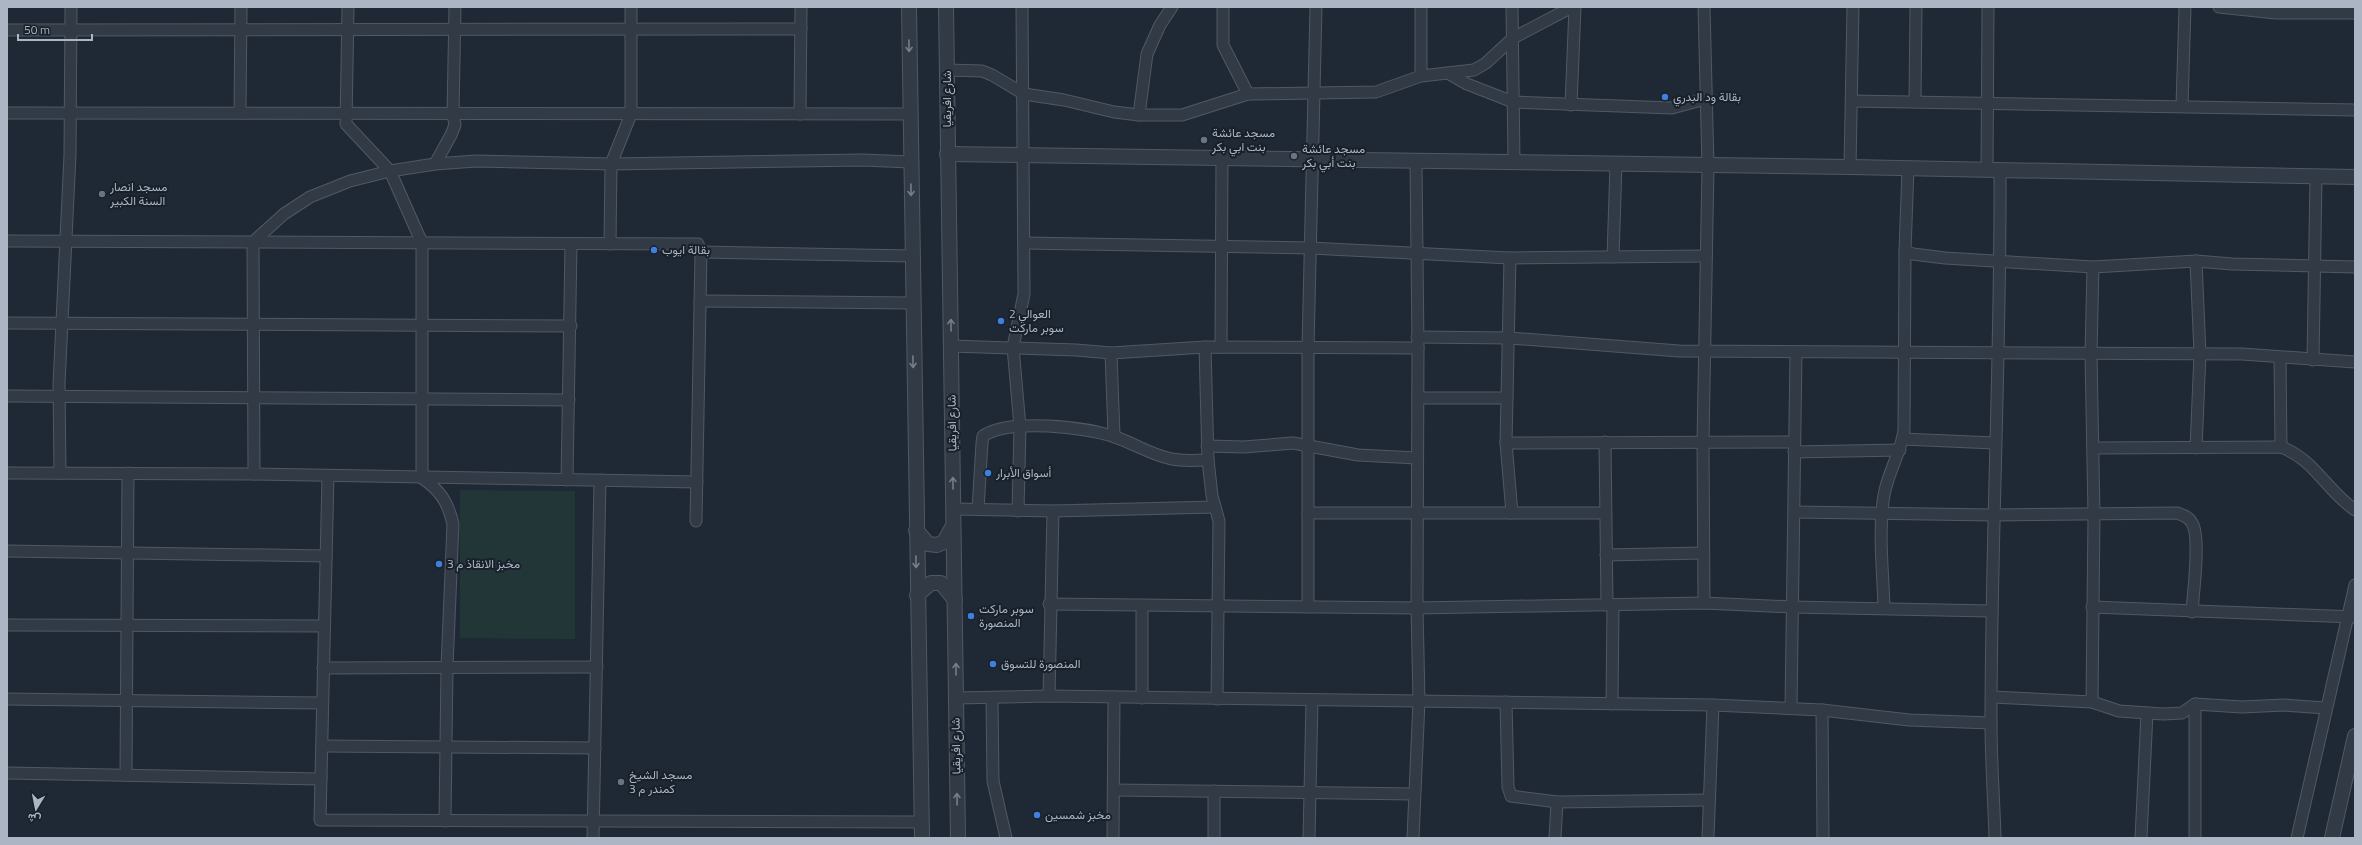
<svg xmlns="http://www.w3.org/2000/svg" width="2362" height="845" font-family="'Titillium Web',Vazirmatn,sans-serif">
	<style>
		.pitch { fill: #223637 }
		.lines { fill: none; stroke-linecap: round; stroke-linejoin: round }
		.minor-casing { stroke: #505864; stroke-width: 13 }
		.tertiary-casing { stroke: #505864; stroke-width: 16 }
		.minor { stroke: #323b45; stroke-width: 11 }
		.tertiary { stroke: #323b45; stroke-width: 14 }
		.oneway { stroke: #757e8a }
		.shop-dot { fill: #3f7fe0; stroke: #18202a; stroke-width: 1.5 }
		.worship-dot { fill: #6b7280; stroke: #18202a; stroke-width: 1.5 }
		.labels { text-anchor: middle; stroke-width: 4; stroke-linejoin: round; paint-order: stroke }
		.poi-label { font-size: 12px; fill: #acb5c3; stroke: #18202a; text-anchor: start }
		.street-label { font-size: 12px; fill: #acb5c3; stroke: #18202a }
	</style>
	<rect width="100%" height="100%" fill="#1f2935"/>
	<!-- pitch -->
	<path class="pitch" d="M 460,490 L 575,491 L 575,639 L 460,638 Z"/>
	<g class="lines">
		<!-- minor casing -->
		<g class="minor-casing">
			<g id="minor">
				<path d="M 348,7 L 346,124 L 390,171 L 422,243 L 422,478 C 440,490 448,502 453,524 L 447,667 L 445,821"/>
				<path d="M 1223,7 L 1223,45 L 1248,94"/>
				<path d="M 1512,7 L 1514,162"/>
				<path d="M 2219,7 L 2276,13 L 2355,13"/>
				<path d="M 7,30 L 801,29"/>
				<path d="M 947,70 L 982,71 L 992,75 L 1024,94 L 1064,100 L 1114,112 L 1139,115 L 1182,115 L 1248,94 L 1376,92 L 1421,76 L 1474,70 L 1486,63 L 1513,38 L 1572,7"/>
				<path d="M 1448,73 L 1467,84 L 1513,102 L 1672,108 L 1705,99"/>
				<path d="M 1421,76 L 1421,7"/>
				<path d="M 1853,101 L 2355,110"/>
				<path d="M 1915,102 L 1916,7"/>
				<path d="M 1571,105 L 1575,7"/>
				<path d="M 2182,106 L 2185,7"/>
				<path d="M 7,113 L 910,114"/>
				<path d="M 240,113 L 241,7"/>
				<path d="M 800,114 L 801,7"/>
				<path d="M 1139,115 L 1147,54 L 1160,25 L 1172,7"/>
				<path d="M 435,164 L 451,135 L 455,125 L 453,114 L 455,7"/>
				<path d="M 1850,167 L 1853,7"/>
				<path d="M 1987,170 L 1988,7"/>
				<path d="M 7,241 L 698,244 L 701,252 L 696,521"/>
				<path d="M 1024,243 L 1310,248 L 1510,258 L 1706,256"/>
				<path d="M 610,244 L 611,164 L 631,114 L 631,7"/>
				<path d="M 1905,251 L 1913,254 L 1945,258 L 2093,267 L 2196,261 L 2232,264 L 2355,267"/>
				<path d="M 701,252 L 912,256"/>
				<path d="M 1613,257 L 1616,164"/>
				<path d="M 1510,258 L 1506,443 L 1512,513"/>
				<path d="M 700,301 L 912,303"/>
				<path d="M 7,323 L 571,326"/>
				<path d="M 1417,337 L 1510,338 L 1679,351 L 2242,354 L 2355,362"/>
				<path d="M 951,346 L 1076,350 L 1111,353 L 1205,347 L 1418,348"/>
				<path d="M 1205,347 L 1208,460 L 1212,496 L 1219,521 L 1217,699"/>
				<path d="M 1221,347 L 1222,158"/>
				<path d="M 1111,353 L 1114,436"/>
				<path d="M 2280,358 L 2281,447"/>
				<path d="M 2313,360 L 2316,177"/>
				<path d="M 7,396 L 569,400"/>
				<path d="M 1418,398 L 1507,398"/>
				<path d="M 1903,439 L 1994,443"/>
				<path d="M 1605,442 L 1607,605"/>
				<path d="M 1506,443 L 1794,442"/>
				<path d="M 1207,446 L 1244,447 L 1293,443 L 1358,455 L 1417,458"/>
				<path d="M 2093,448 L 2281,447 C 2314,459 2327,491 2355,510"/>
				<path d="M 2196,448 L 2200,354 L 2196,261"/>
				<path d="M 1794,452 L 1900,450"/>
				<path d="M 7,473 L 254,474 L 697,482"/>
				<path d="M 60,473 L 59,384 L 70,155 L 71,7"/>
				<path d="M 254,474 L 253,242 L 284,214 L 310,197 L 350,181 L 390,171 L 435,164 L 476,161 L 611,164 L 863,160 L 910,162"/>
				<path d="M 328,476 L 320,820 L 921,822"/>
				<path d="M 567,480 L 571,244"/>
				<path d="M 954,509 L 1053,511 L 1215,507"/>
				<path d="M 978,509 L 982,443 L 983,436 C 1009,418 1086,427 1115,437 C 1133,443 1150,454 1168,458 C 1181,462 1195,460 1208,460"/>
				<path d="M 1018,511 L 1020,427 L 1013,347 L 1024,294 L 1022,7"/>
				<path d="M 1795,512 L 1993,515 L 2177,513 C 2183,515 2189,517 2192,523 C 2201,537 2193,594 2192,612"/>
				<path d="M 1308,513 L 1605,513"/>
				<path d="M 7,551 L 326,556"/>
				<path d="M 1606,555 L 1703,553"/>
				<path d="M 1704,603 L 1703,442 L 1708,166 L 1704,7"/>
				<path d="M 1049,604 L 1417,608 L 1704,603 L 1792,607 L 1991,611"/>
				<path d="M 1308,607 L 1308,347 L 1316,7"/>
				<path d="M 2092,607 L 2355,617"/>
				<path d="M 1884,608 C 1883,571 1878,531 1884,495 C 1888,472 1901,453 1904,430 L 1905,251 L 1908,168"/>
				<path d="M 7,625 L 324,626"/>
				<path d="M 323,668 L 597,667"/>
				<path d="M 1049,696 L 1053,511"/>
				<path d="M 1992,697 L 2092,702 L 2119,711 L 2163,714 L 2182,713 L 2195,704 L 2242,707 L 2284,705 L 2326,708"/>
				<path d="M 956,698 L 1049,696 L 1713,705 L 1822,710 L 1909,720 L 1991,723"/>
				<path d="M 992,698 L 993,781 L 1006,838"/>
				<path d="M 1142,698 L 1142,605"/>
				<path d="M 7,699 L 322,703"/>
				<path d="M 1506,702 L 1508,787 L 1511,796 L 1557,802 L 1709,800"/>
				<path d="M 2092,702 L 2094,515 L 2091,354 L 2093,267"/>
				<path d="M 1612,704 L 1613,605"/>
				<path d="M 1791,708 L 1796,352"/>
				<path d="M 1822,710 L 1823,838"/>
				<path d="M 322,746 L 595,748"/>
				<path d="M 7,773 L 321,779"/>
				<path d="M 126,775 L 128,473"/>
				<path d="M 1114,790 L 1414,794"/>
				<path d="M 593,838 L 600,480"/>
				<path d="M 1113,838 L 1114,697"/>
				<path d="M 1214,838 L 1214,791"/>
				<path d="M 1309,838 L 1312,701"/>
				<path d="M 1413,838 L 1419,701 L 1417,608 L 1418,348 L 1416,161"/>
				<path d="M 1555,838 L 1557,802"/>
				<path d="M 1708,838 L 1713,705"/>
				<path d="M 1995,838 C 1994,800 1991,762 1991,724 C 1991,539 2001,355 2000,170"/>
				<path d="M 2141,838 L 2147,713"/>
				<path d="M 2195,838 L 2195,704"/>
				<path d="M 2297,838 L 2355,585"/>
			</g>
		</g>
		<!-- tertiary casing -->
		<g class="tertiary-casing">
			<g id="tertiary">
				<path d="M 909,7 L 922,838"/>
				<path d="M 946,7 L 958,838"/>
				<path d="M 947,154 L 1850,167 L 2355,177"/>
				<path d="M 916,530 L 928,544 L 937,545 L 944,542 L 953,526"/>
				<path d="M 917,595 L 931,583 L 941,583 L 955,600"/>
				<path d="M 2332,838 L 2355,736"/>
			</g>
		</g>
		<!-- minor -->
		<use href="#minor" class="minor"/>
		<!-- tertiary -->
		<use href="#tertiary" class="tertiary"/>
	</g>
	<!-- one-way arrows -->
	<defs><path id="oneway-shaft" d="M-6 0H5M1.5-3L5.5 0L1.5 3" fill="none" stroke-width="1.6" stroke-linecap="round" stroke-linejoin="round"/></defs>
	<g class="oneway">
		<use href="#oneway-shaft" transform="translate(909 46) rotate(89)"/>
		<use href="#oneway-shaft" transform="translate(911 190) rotate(89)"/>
		<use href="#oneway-shaft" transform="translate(951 325) rotate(-91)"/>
		<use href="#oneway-shaft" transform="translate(913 362) rotate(89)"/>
		<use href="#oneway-shaft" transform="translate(953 483) rotate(-91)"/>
		<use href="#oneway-shaft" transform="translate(916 562) rotate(89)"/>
		<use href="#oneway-shaft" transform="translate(956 669) rotate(-90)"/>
		<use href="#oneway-shaft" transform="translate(957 799) rotate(-91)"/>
	</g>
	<!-- markers -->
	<g class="shop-dot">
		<circle cx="1665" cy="97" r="4"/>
		<circle cx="654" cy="250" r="4"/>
		<circle cx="1001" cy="321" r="4"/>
		<circle cx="988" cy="473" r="4"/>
		<circle cx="439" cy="564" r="4"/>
		<circle cx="971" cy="616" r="4"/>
		<circle cx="993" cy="664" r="4"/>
		<circle cx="1037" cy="815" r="4"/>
	</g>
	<g class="worship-dot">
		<circle cx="1204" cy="140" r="4"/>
		<circle cx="1294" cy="156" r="4"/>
		<circle cx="102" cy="194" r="4"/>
		<circle cx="621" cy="782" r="4"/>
	</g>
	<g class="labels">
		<!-- poi labels -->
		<g class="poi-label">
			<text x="1673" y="101">بقالة ود البدري</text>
			<text x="1212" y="137">مسجد عائشة<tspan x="1212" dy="14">بنت ابي بكر</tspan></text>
			<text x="1302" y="153">مسجد عائشة<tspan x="1302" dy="14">بنت أبي بكر</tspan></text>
			<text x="110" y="191">مسجد انصار<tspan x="110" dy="14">السنة الكبير</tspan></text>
			<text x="662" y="254">بقالة ايوب</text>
			<text x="1009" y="318">العوالي 2<tspan x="1009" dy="14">سوبر ماركت</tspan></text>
			<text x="996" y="477">أسواق الأبرار</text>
			<text x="447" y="568">مخبز الانقاذ م 3</text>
			<text x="979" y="613">سوبر ماركت<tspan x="979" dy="14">المنصورة</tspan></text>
			<text x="1001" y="668">المنصورة للتسوق</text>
			<text x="629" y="779">مسجد الشيخ<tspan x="629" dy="14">كمندر م 3</tspan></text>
			<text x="1045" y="819">مخبز شمسين</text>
		</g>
		<!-- street labels -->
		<g class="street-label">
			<text transform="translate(947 99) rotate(-90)" y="4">شارع افريقيا</text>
			<text transform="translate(952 423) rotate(-91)" y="4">شارع افريقيا</text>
			<text transform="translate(956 746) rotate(-91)" y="4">شارع افريقيا</text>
		</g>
	</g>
	<!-- border -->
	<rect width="2362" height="845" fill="none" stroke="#acb5c3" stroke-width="16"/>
	<!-- north arrow -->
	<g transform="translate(36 809) rotate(190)" stroke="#18202a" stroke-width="3" paint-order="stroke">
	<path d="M0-3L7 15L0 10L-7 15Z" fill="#acb5c3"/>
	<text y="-6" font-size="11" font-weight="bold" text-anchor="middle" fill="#acb5c3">ش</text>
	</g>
	<!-- scale -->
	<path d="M18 34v6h74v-6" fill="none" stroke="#acb5c3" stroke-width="2"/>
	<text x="24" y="34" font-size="12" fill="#acb5c3" stroke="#18202a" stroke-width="3" paint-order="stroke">50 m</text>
</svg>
